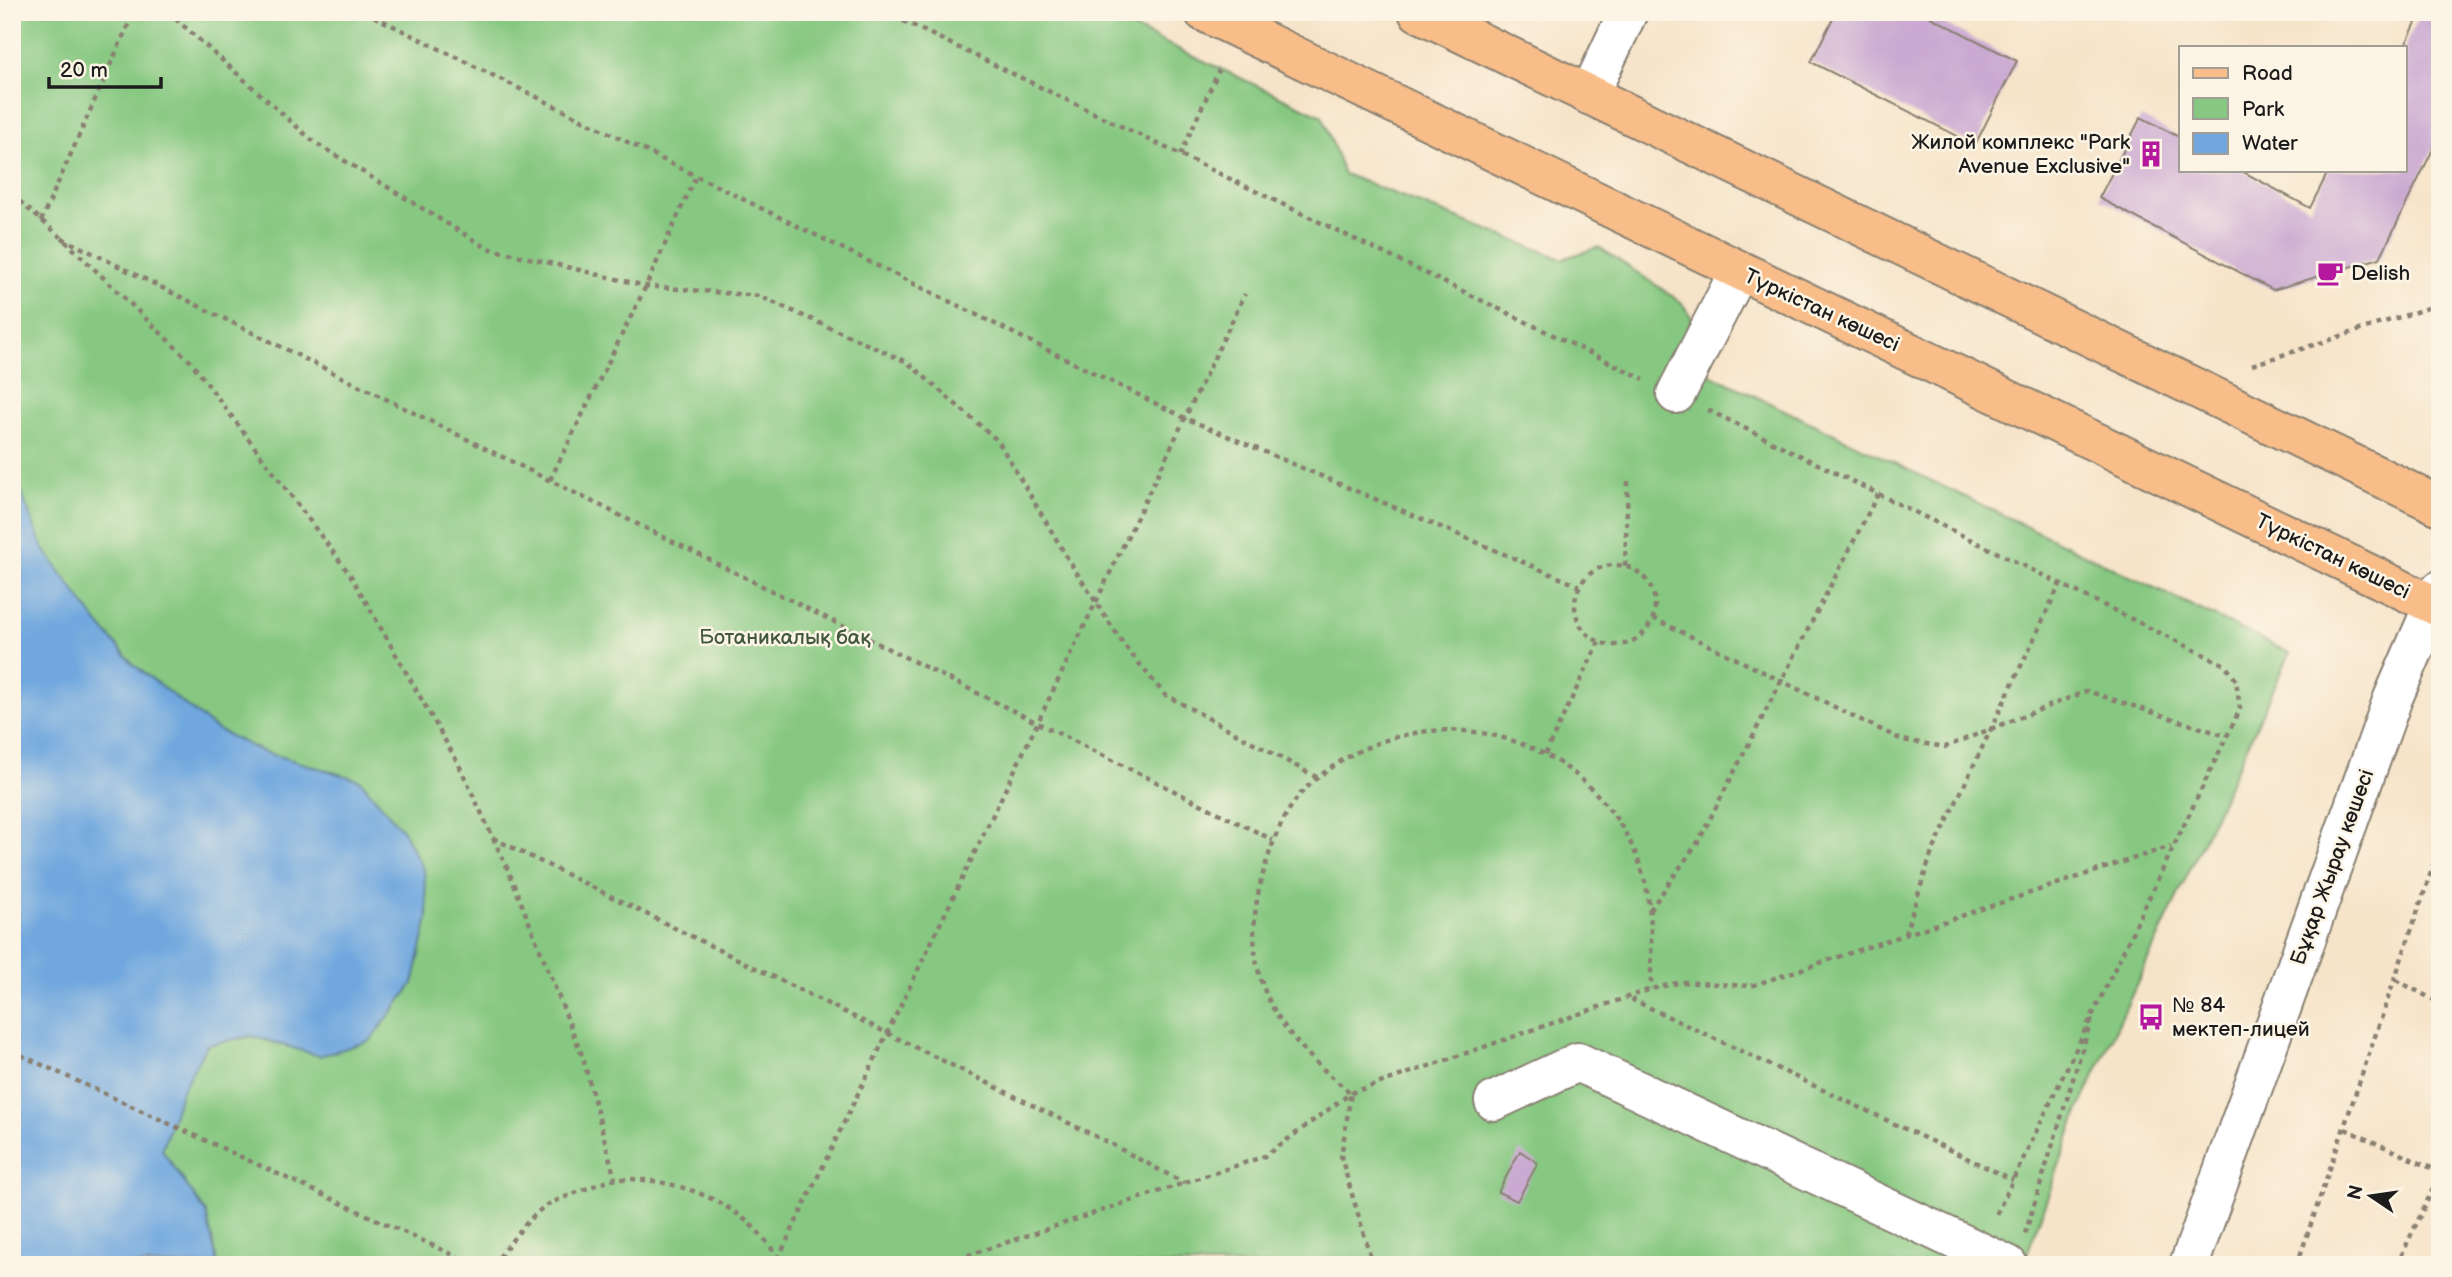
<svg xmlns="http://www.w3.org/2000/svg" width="2452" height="1277" font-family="'Balsamiq Sans',sans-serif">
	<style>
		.green { fill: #86c881; stroke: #51724e; stroke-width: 2 }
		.water { fill: #70a7de; stroke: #46627d; stroke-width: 2 }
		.building { fill: #caa9d2 }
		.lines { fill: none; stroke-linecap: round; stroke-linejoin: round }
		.minor-casing { stroke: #898072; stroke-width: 42 }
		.major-casing { stroke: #898072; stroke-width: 42 }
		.path { stroke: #898072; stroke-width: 4.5; stroke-dasharray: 5 5; stroke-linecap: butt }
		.minor { stroke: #fff; stroke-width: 38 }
		.major { stroke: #f8bd89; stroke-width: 38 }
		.labels { text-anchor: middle; stroke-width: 5; stroke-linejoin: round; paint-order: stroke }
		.poi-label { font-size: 21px; fill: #1c1c1c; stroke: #fcf5e5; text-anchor: start }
		.street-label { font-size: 21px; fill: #1c1c1c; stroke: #fcf5e5 }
		.park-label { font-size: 21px; fill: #41583f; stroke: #fcf5e5 }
	</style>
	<rect width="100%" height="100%" fill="#fcf5e5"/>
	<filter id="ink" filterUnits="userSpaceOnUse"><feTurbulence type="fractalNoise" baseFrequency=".0143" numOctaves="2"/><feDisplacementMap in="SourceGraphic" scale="14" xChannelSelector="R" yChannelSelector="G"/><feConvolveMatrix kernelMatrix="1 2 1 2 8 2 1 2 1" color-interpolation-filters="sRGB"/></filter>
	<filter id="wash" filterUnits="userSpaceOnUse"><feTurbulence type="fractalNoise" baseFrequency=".00686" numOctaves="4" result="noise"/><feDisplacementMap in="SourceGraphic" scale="28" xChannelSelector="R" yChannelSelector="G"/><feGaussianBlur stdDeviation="1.57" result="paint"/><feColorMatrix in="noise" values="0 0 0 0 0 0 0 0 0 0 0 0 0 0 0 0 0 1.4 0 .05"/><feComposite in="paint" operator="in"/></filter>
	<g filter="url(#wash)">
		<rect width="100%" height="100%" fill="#f6e4c9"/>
		<!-- green -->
		<path class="green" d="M 12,12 L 1099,12 L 1322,116 L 1344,174 L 1562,259 L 1599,247 L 1681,302 L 1692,318 L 1676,358 L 2290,653 L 2080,1107 L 2023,1265 L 12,1265 Z"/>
		<!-- water -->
		<path class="water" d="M 12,470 L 43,548 L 97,622 L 133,664 L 216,729 L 261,751 L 360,780 L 403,831 L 424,871 L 428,918 L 413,984 L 370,1041 L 320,1056 L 252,1036 L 207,1045 L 181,1092 L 162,1150 L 206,1213 L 218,1265 L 12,1265 Z"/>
		<g id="blocks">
			<!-- building -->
			<g class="building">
				<path d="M 1836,12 L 1921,12 L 2017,61 L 1975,145 L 1811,62 Z"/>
				<path d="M 2421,12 L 2440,12 L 2440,135 L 2380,258 L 2273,290 L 2099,198 L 2141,117 L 2181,138 L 2181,170 L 2240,170 L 2310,208 L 2329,170 L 2405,170 L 2405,46 Z"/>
				<path d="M 1520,1151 L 1538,1163 L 1517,1201 L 1498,1192 Z"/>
			</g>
		</g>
	</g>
	<g filter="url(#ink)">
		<use href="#blocks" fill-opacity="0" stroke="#898072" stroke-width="2"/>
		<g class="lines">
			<!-- minor casing -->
			<g class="minor-casing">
				<g id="minor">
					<path d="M 1589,95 L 1628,12"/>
					<path d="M 1676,394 L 1739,271"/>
					<path d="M 1494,1101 L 1578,1062 L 2008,1265"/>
					<path d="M 2189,1265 L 2393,698 L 2440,590"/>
				</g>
			</g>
			<!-- major casing -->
			<g class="major-casing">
				<g id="major">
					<path d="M 1204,12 L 2440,608"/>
					<path d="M 1418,12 L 2440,506"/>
				</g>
			</g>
			<!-- path -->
			<g class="path">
				<path d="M 168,12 L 314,142 L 487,248 L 646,286 L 759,296 L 907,362 L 998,441 L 1071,564 L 1124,645 L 1164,694 L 1318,778"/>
				<path d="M 365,12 L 1185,418 L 1579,586"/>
				<path d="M 885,12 L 1644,379"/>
				<path d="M 1180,155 L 1219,70"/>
				<path d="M 12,195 L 62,238 L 191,362 L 351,576 L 458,763 L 509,872 L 583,1058 L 615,1179"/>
				<path d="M 41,221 L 134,12"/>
				<path d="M 62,238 L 1273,840"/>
				<path d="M 2252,365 L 2440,304"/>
				<path d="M 1708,410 L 2225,665 L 2236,680 L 2240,709 L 1995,1217"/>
				<path d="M 550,480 L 646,286 L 696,176"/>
				<circle cx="1615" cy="605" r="40"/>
				<path d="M 1625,566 L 1628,480"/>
				<path d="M 1653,618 L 1902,740 L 1945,747 L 2087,691 L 2226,736"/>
				<path d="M 1545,754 L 1599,642"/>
				<path d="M 493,838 L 1105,1141 L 1184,1183"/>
				<path d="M 1650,910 L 1698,842 L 1878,494"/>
				<path d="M 1905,934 L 1931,855 L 2060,584"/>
				<path d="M 2396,980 L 2440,1003"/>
				<path d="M 1631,999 L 2013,1180"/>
				<path d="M 12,1051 L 475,1265"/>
				<path d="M 2345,1129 L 2440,1172"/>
				<path d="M 2025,1234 L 2092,1018"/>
				<path d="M 778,1259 L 1245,294"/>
				<path d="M 493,1265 C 508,1246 527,1218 547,1205 C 557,1200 608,1179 618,1179 C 680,1177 753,1206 781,1265"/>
				<path d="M 939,1265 L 1265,1156 L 1351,1093 L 1651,989 L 1681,982 L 1751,986 L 2171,846"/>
				<path d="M 1373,1265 L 1341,1157 L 1351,1093 C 1315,1064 1277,1028 1262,983 C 1250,949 1253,908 1263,874 C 1271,846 1280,820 1298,797 C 1308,784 1324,772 1338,763 C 1402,722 1478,720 1544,754 C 1589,777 1625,820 1641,868 C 1654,907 1651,949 1651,989"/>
				<path d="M 2297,1265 L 2440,846"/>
				<path d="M 2397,1265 L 2440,1174"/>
			</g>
			<!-- minor -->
			<use href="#minor" class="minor"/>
			<!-- major -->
			<use href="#major" class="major"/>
		</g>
	</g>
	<!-- icons -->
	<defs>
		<g id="building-bare" transform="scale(2.1)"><path d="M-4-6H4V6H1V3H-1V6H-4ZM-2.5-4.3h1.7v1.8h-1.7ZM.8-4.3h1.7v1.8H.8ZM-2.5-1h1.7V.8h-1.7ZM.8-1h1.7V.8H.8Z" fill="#b5179e" stroke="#fcf5e5" stroke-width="2.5" paint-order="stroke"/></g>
		<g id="cafe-bare" transform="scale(2.1)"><path d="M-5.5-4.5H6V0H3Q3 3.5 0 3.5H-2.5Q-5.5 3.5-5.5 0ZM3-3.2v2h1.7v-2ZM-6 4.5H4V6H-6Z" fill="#b5179e" stroke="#fcf5e5" stroke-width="2.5" paint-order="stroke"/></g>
		<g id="bus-bare" transform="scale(2.1)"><path d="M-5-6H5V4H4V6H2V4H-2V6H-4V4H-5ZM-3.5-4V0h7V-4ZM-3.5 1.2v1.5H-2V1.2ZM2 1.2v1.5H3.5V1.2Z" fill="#b5179e" stroke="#fcf5e5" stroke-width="2.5" paint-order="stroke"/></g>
	</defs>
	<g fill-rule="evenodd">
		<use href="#building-bare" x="2151" y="154"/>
		<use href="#cafe-bare" x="2330" y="273"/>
		<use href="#bus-bare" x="2151" y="1017"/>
	</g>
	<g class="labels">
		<!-- poi labels -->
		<g class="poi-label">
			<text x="2130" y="149" text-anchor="end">Жилой комплекс "Park<tspan x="2130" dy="24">Avenue Exclusive"</tspan></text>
			<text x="2351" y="280">Delish</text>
			<text x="2172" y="1012">№ 84<tspan x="2172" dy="24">мектеп-лицей</tspan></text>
		</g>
		<!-- street labels -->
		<g class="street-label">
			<text transform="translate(1822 310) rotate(25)" y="7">Түркістан көшесі</text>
			<text transform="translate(2333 556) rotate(26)" y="7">Түркістан көшесі</text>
			<text transform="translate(2332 867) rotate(-70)" y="7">Бұқар Жырау көшесі</text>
		</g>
		<!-- park labels -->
		<g class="park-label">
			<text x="785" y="644">Ботаникалық бақ</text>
		</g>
	</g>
	<!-- margin -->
	<rect width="2452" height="1277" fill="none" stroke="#fcf5e5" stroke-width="42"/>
	<!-- legend -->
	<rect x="2179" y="46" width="228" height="126" fill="#fcf5e5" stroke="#a29e95" stroke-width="2"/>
	<rect x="2193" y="68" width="35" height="10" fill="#f8bd89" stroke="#a29e95" stroke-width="2"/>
	<text x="2242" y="80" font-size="21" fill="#1c1c1c">Road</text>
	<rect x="2193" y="98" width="35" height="21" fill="#86c881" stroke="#a29e95" stroke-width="2"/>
	<text x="2242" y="116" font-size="21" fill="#1c1c1c">Park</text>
	<rect x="2193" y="133" width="35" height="21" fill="#70a7de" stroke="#a29e95" stroke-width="2"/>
	<text x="2242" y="150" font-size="21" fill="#1c1c1c">Water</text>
	<!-- north arrow -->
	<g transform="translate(2371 1196) rotate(283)" stroke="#fcf5e5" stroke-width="5" paint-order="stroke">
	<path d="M0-5L12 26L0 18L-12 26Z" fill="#1c1c1c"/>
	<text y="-10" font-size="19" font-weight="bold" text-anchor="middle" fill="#1c1c1c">N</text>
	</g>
	<!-- scale -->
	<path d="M49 77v10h112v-10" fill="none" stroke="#1c1c1c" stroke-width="3.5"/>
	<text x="60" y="77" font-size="21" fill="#1c1c1c" stroke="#fcf5e5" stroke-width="5" paint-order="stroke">20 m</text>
</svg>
